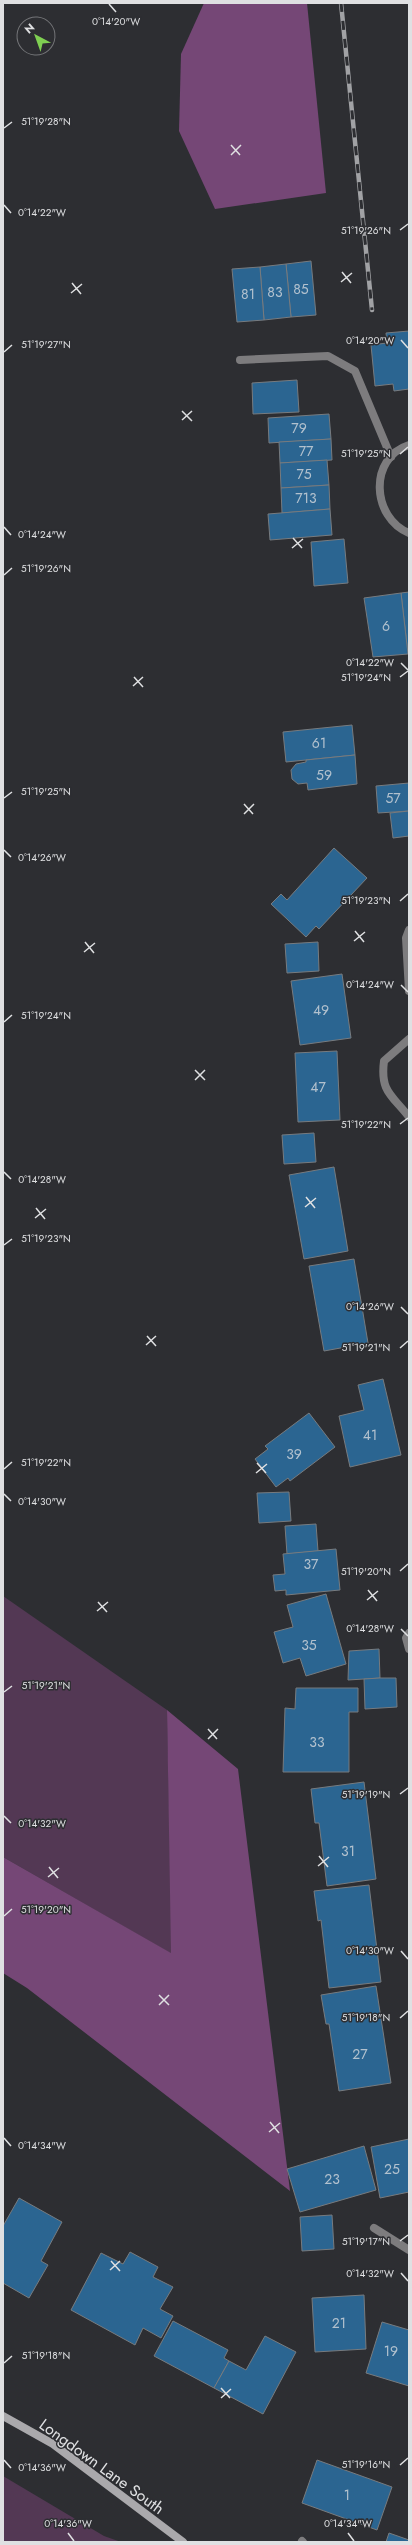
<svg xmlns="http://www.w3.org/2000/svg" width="412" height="2545" font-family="Jost,sans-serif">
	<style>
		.green { fill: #533854 }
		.forest { fill: #754776 }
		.building { fill: #2b6591; stroke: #777b7f }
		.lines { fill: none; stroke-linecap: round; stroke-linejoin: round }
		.service { stroke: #7d7c7e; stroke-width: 8 }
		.minor { stroke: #7d7c7e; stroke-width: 8 }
		.secondary { stroke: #aaa9ac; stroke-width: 8 }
		.rail-casing { stroke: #a1a2a5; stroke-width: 4.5 }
		.rail { stroke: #2d2e32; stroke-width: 3; stroke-dasharray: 9; stroke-linecap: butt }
		.ticks { fill: none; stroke: #dfe0e2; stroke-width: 1.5 }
		.labels { text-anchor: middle; stroke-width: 3; stroke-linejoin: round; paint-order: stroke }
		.number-label { font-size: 14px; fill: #b2c1ce }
		.street-label { font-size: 16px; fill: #dfe0e2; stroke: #2d2e32 }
		.ticks-label { font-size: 10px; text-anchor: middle; fill: #dfe0e2; stroke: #2d2e32; stroke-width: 3; stroke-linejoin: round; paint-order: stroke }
	</style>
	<rect width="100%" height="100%" fill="#2d2e32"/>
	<!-- green -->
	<g class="green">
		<path d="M 3,1596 L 167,1710 L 172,1954 L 3,1857 Z"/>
		<path d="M 3,2476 L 104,2536 L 121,2542 L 3,2542 Z"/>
	</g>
	<!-- forest -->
	<g class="forest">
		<path d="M 204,3 L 307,3 L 326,193 L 215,209 L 179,131 L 181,54 Z"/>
		<path d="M 167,1710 L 238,1769 L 290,2191 L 27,1988 L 3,1973 L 3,1857 L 171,1953 Z"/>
	</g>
	<!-- building -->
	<g class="building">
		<path d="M 311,261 L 316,315 L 291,317 L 286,264 Z"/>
		<path d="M 286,264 L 291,317 L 264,320 L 260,267 Z"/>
		<path d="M 260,267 L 264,320 L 237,322 L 232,269 Z"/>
		<path d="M 409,331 L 409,389 L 394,391 L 393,384 L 375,386 L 371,345 L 387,343 L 386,333 Z"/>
		<path d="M 297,380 L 299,412 L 253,414 L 252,383 Z"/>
		<path d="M 329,414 L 331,439 L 269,443 L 268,418 Z"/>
		<path d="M 331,439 L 332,460 L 280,463 L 279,442 Z"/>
		<path d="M 327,460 L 329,485 L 281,488 L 280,463 Z"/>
		<path d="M 329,485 L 330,509 L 282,513 L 281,488 Z"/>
		<path d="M 330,509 L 332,535 L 270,540 L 268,514 Z"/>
		<path d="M 344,539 L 348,583 L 314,586 L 311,542 Z"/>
		<path d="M 409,592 L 409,653 L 408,654 L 401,593 Z"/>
		<path d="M 401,593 L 408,654 L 373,657 L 364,598 Z"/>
		<path d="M 352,725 L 355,755 L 286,762 L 283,732 Z"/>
		<path d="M 355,755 L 357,784 L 308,790 L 307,783 L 298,784 L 292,779 L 291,770 L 296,764 L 306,762 L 306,760 Z"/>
		<path d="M 409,783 L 409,811 L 378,813 L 376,786 Z"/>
		<path d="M 409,811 L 409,836 L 393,838 L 390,813 Z"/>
		<path d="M 334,848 L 367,878 L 319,929 L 316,926 L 306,937 L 271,904 L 281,894 L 287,900 Z"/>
		<path d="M 318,942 L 319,971 L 287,973 L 285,944 Z"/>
		<path d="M 342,974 L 351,1038 L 300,1045 L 291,981 Z"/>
		<path d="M 337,1051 L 340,1120 L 298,1122 L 295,1053 Z"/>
		<path d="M 314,1133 L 316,1162 L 284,1164 L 282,1135 Z"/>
		<path d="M 334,1167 L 348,1251 L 304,1259 L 289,1175 Z"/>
		<path d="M 354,1259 L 368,1343 L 324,1351 L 309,1266 Z"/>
		<path d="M 383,1379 L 401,1455 L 350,1467 L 339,1416 L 364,1410 L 358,1385 Z"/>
		<path d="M 309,1413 L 335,1447 L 290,1481 L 288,1478 L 276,1487 L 255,1459 L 268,1449 L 265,1446 Z"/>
		<path d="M 289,1492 L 291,1521 L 259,1523 L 257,1493 Z"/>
		<path d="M 316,1524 L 318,1551 L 287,1554 L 285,1526 Z"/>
		<path d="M 336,1549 L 340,1590 L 286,1595 L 286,1590 L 275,1591 L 273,1575 L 285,1574 L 283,1554 Z"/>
		<path d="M 326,1594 L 346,1664 L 306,1676 L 300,1658 L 283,1663 L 274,1632 L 293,1627 L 287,1605 Z"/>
		<path d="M 379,1649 L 380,1678 L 348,1680 L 349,1651 Z"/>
		<path d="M 380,1678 L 396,1678 L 397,1707 L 365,1709 L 364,1679 Z"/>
		<path d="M 296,1688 L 358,1688 L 358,1712 L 349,1712 L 349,1772 L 283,1772 L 285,1708 L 295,1709 Z"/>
		<path d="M 364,1782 L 376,1879 L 327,1886 L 319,1823 L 315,1823 L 311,1789 Z"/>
		<path d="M 369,1885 L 381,1982 L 329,1988 L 321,1920 L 318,1921 L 314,1891 Z"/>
		<path d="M 376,1986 L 391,2083 L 339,2091 L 329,2024 L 326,2024 L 321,1995 Z"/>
		<path d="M 409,2139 L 409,2192 L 380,2198 L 371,2147 Z"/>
		<path d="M 364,2146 L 376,2190 L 300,2212 L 287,2169 Z"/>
		<path d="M 19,2198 L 62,2222 L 41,2261 L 48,2265 L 29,2298 L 3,2283 L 3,2226 Z"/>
		<path d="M 332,2215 L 334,2249 L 302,2251 L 300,2217 Z"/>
		<path d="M 130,2252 L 158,2267 L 153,2277 L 173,2287 L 160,2309 L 173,2316 L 161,2338 L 143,2328 L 135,2345 L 71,2310 L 101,2253 L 123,2264 Z"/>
		<path d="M 364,2295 L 366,2349 L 315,2352 L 312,2298 Z"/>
		<path d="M 173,2321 L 228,2350 L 224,2358 L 229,2361 L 214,2388 L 154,2356 Z"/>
		<path d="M 382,2322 L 409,2330 L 409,2386 L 366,2373 Z"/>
		<path d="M 265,2336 L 296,2352 L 263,2414 L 214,2388 L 229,2361 L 246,2370 Z"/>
		<path d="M 317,2460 L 392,2487 L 377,2530 L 302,2503 Z"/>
		<path d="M 389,2533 L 409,2540 L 409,2542 L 386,2542 Z"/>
	</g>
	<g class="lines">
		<!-- service -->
		<path class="service" d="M 374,2228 L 409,2250"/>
		<!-- minor -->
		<g class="minor">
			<path d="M 240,360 L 328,356 L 355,371 L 391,457"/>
			<path d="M 409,445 C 368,458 372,518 409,533"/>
			<path d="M 409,930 L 406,938 L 409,991"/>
			<path d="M 409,1039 L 384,1061 C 380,1092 392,1095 409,1117"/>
			<path d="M 409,1633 L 406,1638 L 409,1649"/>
			<path d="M 302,2541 L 303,2542"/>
		</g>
		<!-- secondary -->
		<path class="secondary" d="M 3,2416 L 53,2444 L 183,2542"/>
		<!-- rail casing -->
		<g class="rail-casing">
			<path id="rail" d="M 341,3 L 372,310"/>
		</g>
		<!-- rail -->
		<use href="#rail" class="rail"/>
	</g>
	<!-- ticks -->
	<path class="ticks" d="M 109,4 L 116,12M 4,128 L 12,122M 231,145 L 240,155M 231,155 L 241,145M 4,205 L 11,213M 400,230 L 408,224M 342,272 L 351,283M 341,282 L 352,273M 72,283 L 81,294M 71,293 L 82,284M 401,340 L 408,348M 4,352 L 12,345M 182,411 L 192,421M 182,420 L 192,411M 400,454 L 408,447M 4,527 L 11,535M 293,538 L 302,548M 292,548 L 303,539M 4,575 L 12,568M 401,663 L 408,670M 134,677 L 143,687M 400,677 L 408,671M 133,686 L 143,677M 4,798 L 12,792M 244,804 L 253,814M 244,814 L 254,804M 4,850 L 11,857M 400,901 L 408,894M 355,931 L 364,942M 354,941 L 365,932M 85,942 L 94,953M 84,952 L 95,943M 401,985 L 408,992M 4,1022 L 12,1015M 195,1070 L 205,1080M 195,1080 L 205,1070M 400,1124 L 408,1118M 4,1172 L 11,1179M 306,1197 L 315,1208M 305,1207 L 316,1198M 36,1208 L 45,1219M 35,1218 L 46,1209M 4,1245 L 12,1239M 401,1307 L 408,1314M 147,1336 L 156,1346M 146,1345 L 156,1336M 400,1348 L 408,1341M 257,1463 L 266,1473M 4,1469 L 12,1462M 256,1473 L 267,1464M 4,1494 L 11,1501M 400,1571 L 408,1564M 368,1590 L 377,1601M 367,1600 L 378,1591M 98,1602 L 107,1612M 97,1611 L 108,1602M 401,1629 L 408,1636M 4,1692 L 12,1686M 208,1729 L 217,1739M 208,1739 L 218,1729M 400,1794 L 408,1788M 4,1816 L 11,1823M 319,1856 L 328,1867M 318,1866 L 329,1857M 49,1867 L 58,1878M 48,1877 L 59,1868M 4,1916 L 12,1909M 401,1951 L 408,1959M 159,1995 L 169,2005M 159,2005 L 169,1995M 400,2018 L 408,2011M 270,2122 L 279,2133M 269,2132 L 280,2123M 4,2138 L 11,2146M 400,2241 L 408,2235M 111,2261 L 120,2271M 110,2270 L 120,2261M 401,2273 L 408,2281M 4,2363 L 12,2356M 221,2388 L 230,2398M 221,2398 L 231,2389M 4,2460 L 11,2468M 400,2465 L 408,2458M 68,2533 L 74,2541M 348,2533 L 354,2541"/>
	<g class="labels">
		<!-- number labels -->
		<g class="number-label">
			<text x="301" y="294">85</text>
			<text x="275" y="297">83</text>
			<text x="248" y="299">81</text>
			<text x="299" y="433">79</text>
			<text x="306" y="456">77</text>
			<text x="304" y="479">75</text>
			<text x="306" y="503">713</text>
			<text x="386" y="631">6</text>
			<text x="319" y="748">61</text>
			<text x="324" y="780">59</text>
			<text x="393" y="803">57</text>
			<text x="321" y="1015">49</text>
			<text x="318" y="1092">47</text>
			<text x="370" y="1440">41</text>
			<text x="294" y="1459">39</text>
			<text x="311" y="1569">37</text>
			<text x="309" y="1650">35</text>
			<text x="317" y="1747">33</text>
			<text x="348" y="1856">31</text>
			<text x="360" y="2059">27</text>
			<text x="392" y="2174">25</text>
			<text x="332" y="2184">23</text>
			<text x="339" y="2328">21</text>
			<text x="391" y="2356">19</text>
			<text x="347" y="2500">1</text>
		</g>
		<!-- street labels -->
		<g class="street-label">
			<text transform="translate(102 2466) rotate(36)" y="6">Longdown Lane South</text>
		</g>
	</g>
	<g class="ticks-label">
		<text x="116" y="25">0°14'20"W</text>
		<text x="46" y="125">51°19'28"N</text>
		<text x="42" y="216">0°14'22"W</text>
		<text x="366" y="234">51°19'26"N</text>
		<text x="370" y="344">0°14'20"W</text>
		<text x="46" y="348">51°19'27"N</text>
		<text x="366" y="457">51°19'25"N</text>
		<text x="42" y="538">0°14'24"W</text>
		<text x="46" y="572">51°19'26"N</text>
		<text x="370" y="666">0°14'22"W</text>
		<text x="366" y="681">51°19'24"N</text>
		<text x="46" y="795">51°19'25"N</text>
		<text x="42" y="861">0°14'26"W</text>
		<text x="366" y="904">51°19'23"N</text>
		<text x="370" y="988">0°14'24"W</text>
		<text x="46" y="1019">51°19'24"N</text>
		<text x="366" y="1128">51°19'22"N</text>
		<text x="42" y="1183">0°14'28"W</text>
		<text x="46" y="1242">51°19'23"N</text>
		<text x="370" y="1310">0°14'26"W</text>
		<text x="366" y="1351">51°19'21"N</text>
		<text x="46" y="1466">51°19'22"N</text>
		<text x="42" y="1505">0°14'30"W</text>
		<text x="366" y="1575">51°19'20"N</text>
		<text x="370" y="1632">0°14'28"W</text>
		<text x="46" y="1689">51°19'21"N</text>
		<text x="366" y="1798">51°19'19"N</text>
		<text x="42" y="1827">0°14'32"W</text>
		<text x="46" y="1913">51°19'20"N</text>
		<text x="370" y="1954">0°14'30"W</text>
		<text x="366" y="2021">51°19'18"N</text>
		<text x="42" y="2149">0°14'34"W</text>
		<text x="366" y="2245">51°19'17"N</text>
		<text x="370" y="2277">0°14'32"W</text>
		<text x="46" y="2359">51°19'18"N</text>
		<text x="366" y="2468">51°19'16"N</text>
		<text x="42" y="2471">0°14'36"W</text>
		<text x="68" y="2527">0°14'36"W</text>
		<text x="348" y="2527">0°14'34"W</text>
	</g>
	<!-- border -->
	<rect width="412" height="2545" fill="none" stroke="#dfe0e2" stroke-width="8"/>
	<!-- north arrow -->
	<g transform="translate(36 36) rotate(319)"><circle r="19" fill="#2d2e32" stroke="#747578"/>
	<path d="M0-3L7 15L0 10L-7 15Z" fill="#7fd052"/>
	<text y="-6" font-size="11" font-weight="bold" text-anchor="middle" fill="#dfe0e2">N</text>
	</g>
</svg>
